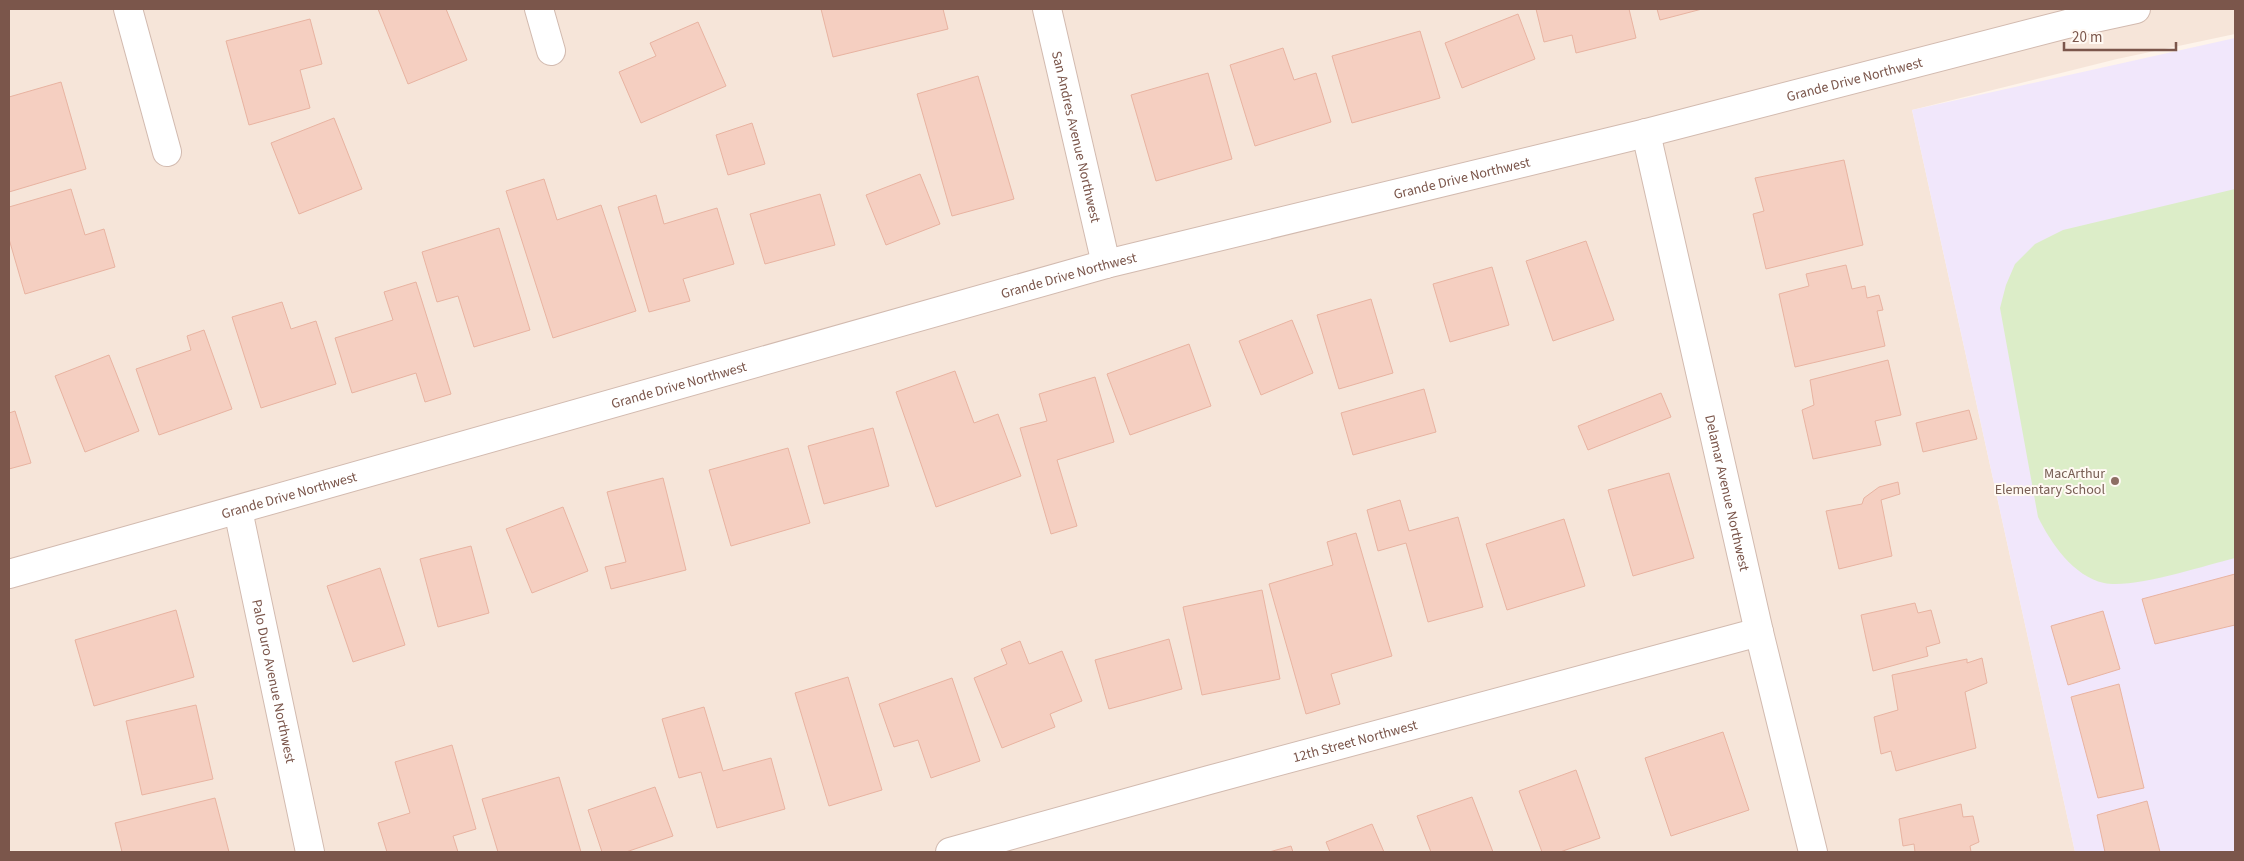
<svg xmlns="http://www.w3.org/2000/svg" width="2244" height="861" font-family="'Source Sans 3',sans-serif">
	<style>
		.residential { fill: #f6e5d9 }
		.education { fill: #f1e7fb }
		.green { fill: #dcedc8 }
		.building { fill: #f5cfc1; stroke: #e8b3a1 }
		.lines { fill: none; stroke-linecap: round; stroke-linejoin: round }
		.minor-casing { stroke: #d2baaf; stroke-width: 30 }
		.minor { stroke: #fff; stroke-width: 28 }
		.education-dot { fill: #8d6e63; stroke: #fff9f3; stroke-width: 2 }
		.labels { text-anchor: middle; stroke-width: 4; stroke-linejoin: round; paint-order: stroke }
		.street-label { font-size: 14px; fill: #7b564b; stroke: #fff9f3 }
		.education-label { font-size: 14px; fill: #785e54; stroke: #fff9f3; text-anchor: end }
	</style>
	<rect width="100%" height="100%" fill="#fef4eb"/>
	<!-- residential -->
	<path class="residential" d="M 9,9 L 2235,9 L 2235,34 L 2117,59 L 1912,110 L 2075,852 L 9,852 Z"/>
	<!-- education -->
	<path class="education" d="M 2235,38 L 2235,852 L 2075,852 L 1912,110 Z"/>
	<!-- green -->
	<path class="green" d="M 2235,189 L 2235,558 C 2203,566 2133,589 2104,583 C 2073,576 2051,543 2038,517 L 2000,308 L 2006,285 L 2015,264 L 2035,244 L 2063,230 Z"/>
	<!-- building -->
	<g class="building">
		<path d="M 378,9 L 446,9 L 467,60 L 408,84 Z"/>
		<path d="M 821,9 L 943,9 L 948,29 L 833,57 Z"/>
		<path d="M 1536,9 L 1629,9 L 1636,38 L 1576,53 L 1572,35 L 1544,42 Z"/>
		<path d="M 1657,9 L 1702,9 L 1660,20 Z"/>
		<path d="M 1518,14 L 1535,59 L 1462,88 L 1445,43 Z"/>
		<path d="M 310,19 L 322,64 L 300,70 L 310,108 L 249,125 L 226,41 Z"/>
		<path d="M 698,22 L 726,86 L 641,123 L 619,72 L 656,56 L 650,43 Z"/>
		<path d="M 1420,31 L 1440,98 L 1352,123 L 1332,56 Z"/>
		<path d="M 1283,48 L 1294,80 L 1316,73 L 1331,122 L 1255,146 L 1230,65 Z"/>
		<path d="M 1208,73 L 1232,159 L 1156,181 L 1131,95 Z"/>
		<path d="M 978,76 L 1014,199 L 952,216 L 917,94 Z"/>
		<path d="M 61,82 L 86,169 L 9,192 L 9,97 Z"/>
		<path d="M 334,118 L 362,189 L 299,214 L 271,143 Z"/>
		<path d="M 752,123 L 765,164 L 728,175 L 716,135 Z"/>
		<path d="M 1844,160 L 1863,245 L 1766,269 L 1753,214 L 1764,211 L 1755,178 Z"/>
		<path d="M 920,174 L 940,224 L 886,245 L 866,195 Z"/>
		<path d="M 544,179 L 557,220 L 601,205 L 636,311 L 553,338 L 506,191 Z"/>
		<path d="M 71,189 L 85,235 L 104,229 L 115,267 L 25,294 L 9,239 L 9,207 Z"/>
		<path d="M 820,194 L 835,245 L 765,264 L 750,214 Z"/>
		<path d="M 656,195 L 664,224 L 717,208 L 734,264 L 683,279 L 690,301 L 649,312 L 618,207 Z"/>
		<path d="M 499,228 L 530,330 L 474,347 L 458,296 L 437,302 L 422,252 Z"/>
		<path d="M 1586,241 L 1614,320 L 1553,341 L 1526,261 Z"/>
		<path d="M 1846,265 L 1852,289 L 1865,286 L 1867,298 L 1879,295 L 1883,310 L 1877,311 L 1885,346 L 1795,367 L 1779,294 L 1809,286 L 1806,274 Z"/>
		<path d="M 1492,267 L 1509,325 L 1450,342 L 1433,284 Z"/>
		<path d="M 416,282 L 451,394 L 425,402 L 416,373 L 352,393 L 335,338 L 393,320 L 384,292 Z"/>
		<path d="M 1371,299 L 1393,373 L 1339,389 L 1317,315 Z"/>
		<path d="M 282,302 L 291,329 L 316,321 L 336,384 L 261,408 L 232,317 Z"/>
		<path d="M 1292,320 L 1313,373 L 1261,395 L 1239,341 Z"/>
		<path d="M 204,330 L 232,409 L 159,435 L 136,369 L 191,350 L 187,336 Z"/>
		<path d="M 1189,344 L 1211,406 L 1130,435 L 1107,374 Z"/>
		<path d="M 109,355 L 139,431 L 85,452 L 55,376 Z"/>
		<path d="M 1888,360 L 1901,415 L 1875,421 L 1881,445 L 1813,459 L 1802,410 L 1814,405 L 1810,380 Z"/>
		<path d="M 955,371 L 974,423 L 998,414 L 1021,476 L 936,507 L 896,392 Z"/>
		<path d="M 1095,377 L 1114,442 L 1057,460 L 1077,526 L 1051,534 L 1020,428 L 1047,421 L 1039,394 Z"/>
		<path d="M 1424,389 L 1436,432 L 1353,455 L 1341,413 Z"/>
		<path d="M 1661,393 L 1671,417 L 1588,450 L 1578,426 Z"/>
		<path d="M 1969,410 L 1977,439 L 1923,452 L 1916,423 Z"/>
		<path d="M 15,411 L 31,463 L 9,469 L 9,413 Z"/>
		<path d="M 873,428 L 889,486 L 824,504 L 808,446 Z"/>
		<path d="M 788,448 L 810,523 L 731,546 L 709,470 Z"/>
		<path d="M 1669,473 L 1694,558 L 1633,576 L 1608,490 Z"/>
		<path d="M 663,478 L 686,570 L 611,589 L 605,567 L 626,562 L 607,492 Z"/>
		<path d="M 1898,482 L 1900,494 L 1881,500 L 1892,556 L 1839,569 L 1826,511 L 1862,504 L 1864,498 L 1879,487 Z"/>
		<path d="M 1400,500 L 1409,531 L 1458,517 L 1483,607 L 1428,622 L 1406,543 L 1378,551 L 1367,510 Z"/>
		<path d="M 563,507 L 588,571 L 532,593 L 506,529 Z"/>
		<path d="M 1564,519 L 1585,586 L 1507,610 L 1486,544 Z"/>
		<path d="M 1356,533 L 1392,656 L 1331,674 L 1340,704 L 1306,714 L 1269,584 L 1333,565 L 1327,542 Z"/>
		<path d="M 471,546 L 489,613 L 438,627 L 420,559 Z"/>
		<path d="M 380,568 L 405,645 L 353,662 L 327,586 Z"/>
		<path d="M 2235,574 L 2235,625 L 2155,644 L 2142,599 Z"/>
		<path d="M 1262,590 L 1280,679 L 1202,695 L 1183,607 Z"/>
		<path d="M 1915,603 L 1918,613 L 1931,610 L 1940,643 L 1926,647 L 1928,656 L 1873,671 L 1861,615 Z"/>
		<path d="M 176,610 L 194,677 L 94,706 L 75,640 Z"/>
		<path d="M 2103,611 L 2120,669 L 2068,685 L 2051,626 Z"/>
		<path d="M 1169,639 L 1182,689 L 1109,709 L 1095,660 Z"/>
		<path d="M 1020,641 L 1029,664 L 1062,651 L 1082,701 L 1050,714 L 1055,727 L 1002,748 L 974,678 L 1007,664 L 1001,649 Z"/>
		<path d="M 1982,658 L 1987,683 L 1965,692 L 1976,748 L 1896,771 L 1891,751 L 1881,754 L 1874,717 L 1898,710 L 1892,675 L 1967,659 L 1967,663 Z"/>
		<path d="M 848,677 L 882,790 L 829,806 L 795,693 Z"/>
		<path d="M 952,678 L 980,761 L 931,778 L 918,740 L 894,747 L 879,704 Z"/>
		<path d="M 2119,684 L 2144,788 L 2098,798 L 2071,697 Z"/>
		<path d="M 196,705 L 213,779 L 142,795 L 126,721 Z"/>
		<path d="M 704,707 L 723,771 L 771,758 L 785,809 L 717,828 L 701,772 L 679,778 L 662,719 Z"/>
		<path d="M 1723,732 L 1749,810 L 1671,836 L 1645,758 Z"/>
		<path d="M 452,745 L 476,829 L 453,836 L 458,852 L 387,852 L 378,823 L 410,813 L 395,762 Z"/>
		<path d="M 1576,770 L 1600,838 L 1560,852 L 1542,852 L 1519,791 Z"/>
		<path d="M 559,777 L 581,852 L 498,852 L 482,799 Z"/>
		<path d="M 655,787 L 673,836 L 626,852 L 602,852 L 588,810 Z"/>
		<path d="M 1472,797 L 1493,852 L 1431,852 L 1417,816 Z"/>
		<path d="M 215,798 L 229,852 L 122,852 L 115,823 Z"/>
		<path d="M 2147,801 L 2160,852 L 2105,852 L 2097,815 Z"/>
		<path d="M 1961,804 L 1963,817 L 1973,816 L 1979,842 L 1970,846 L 1971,852 L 1915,852 L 1914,844 L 1903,846 L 1899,819 Z"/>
		<path d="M 1372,824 L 1384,852 L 1330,852 L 1326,842 Z"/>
		<path d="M 1291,846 L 1293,852 L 1269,852 Z"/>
	</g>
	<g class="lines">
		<!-- minor casing -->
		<g class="minor-casing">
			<g id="minor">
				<path d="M 128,9 L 167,152"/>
				<path d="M 539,9 L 551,51"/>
				<path id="s1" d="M 1047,9 L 1106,264"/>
				<path id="s2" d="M 1646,133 L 1759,632 L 1813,852"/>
				<path id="s3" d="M 238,510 L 310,852"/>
				<path id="s4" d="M 9,574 L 1106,264 L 1646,133 L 2067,24 L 2136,9"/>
				<path id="s5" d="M 950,852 L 1209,780 L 1759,632"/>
			</g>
		</g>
		<!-- minor -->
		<use href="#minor" class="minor"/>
	</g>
	<!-- markers -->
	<circle class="education-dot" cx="2115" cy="481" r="5"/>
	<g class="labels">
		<!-- street labels -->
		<g class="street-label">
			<text dy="5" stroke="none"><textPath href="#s4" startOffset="1911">Grande Drive Northwest</textPath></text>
			<text dy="5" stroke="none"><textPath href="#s1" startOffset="131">San Andres Avenue Northwest</textPath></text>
			<text dy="5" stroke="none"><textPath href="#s4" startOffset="1506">Grande Drive Northwest</textPath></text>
			<text dy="5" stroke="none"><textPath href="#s4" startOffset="1101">Grande Drive Northwest</textPath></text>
			<text dy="5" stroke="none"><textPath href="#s4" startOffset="696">Grande Drive Northwest</textPath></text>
			<text dy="5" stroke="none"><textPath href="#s2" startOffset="369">Delamar Avenue Northwest</textPath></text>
			<text dy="5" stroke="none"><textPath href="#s4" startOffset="291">Grande Drive Northwest</textPath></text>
			<text dy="5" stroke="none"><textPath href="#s3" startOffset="175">Palo Duro Avenue Northwest</textPath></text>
			<text dy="5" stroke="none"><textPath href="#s5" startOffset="420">12th Street Northwest</textPath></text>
		</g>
		<!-- education labels -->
		<g class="education-label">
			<text x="2105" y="478">MacArthur<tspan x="2105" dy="16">Elementary School</tspan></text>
		</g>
	</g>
	<!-- border -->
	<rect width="2244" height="861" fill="none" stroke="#7b564b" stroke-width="20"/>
	<!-- scale -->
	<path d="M2064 42v8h112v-8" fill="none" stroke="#7b564b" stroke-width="2.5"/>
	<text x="2072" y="42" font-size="15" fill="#7b564b" stroke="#fff9f3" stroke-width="4" paint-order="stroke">20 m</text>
</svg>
